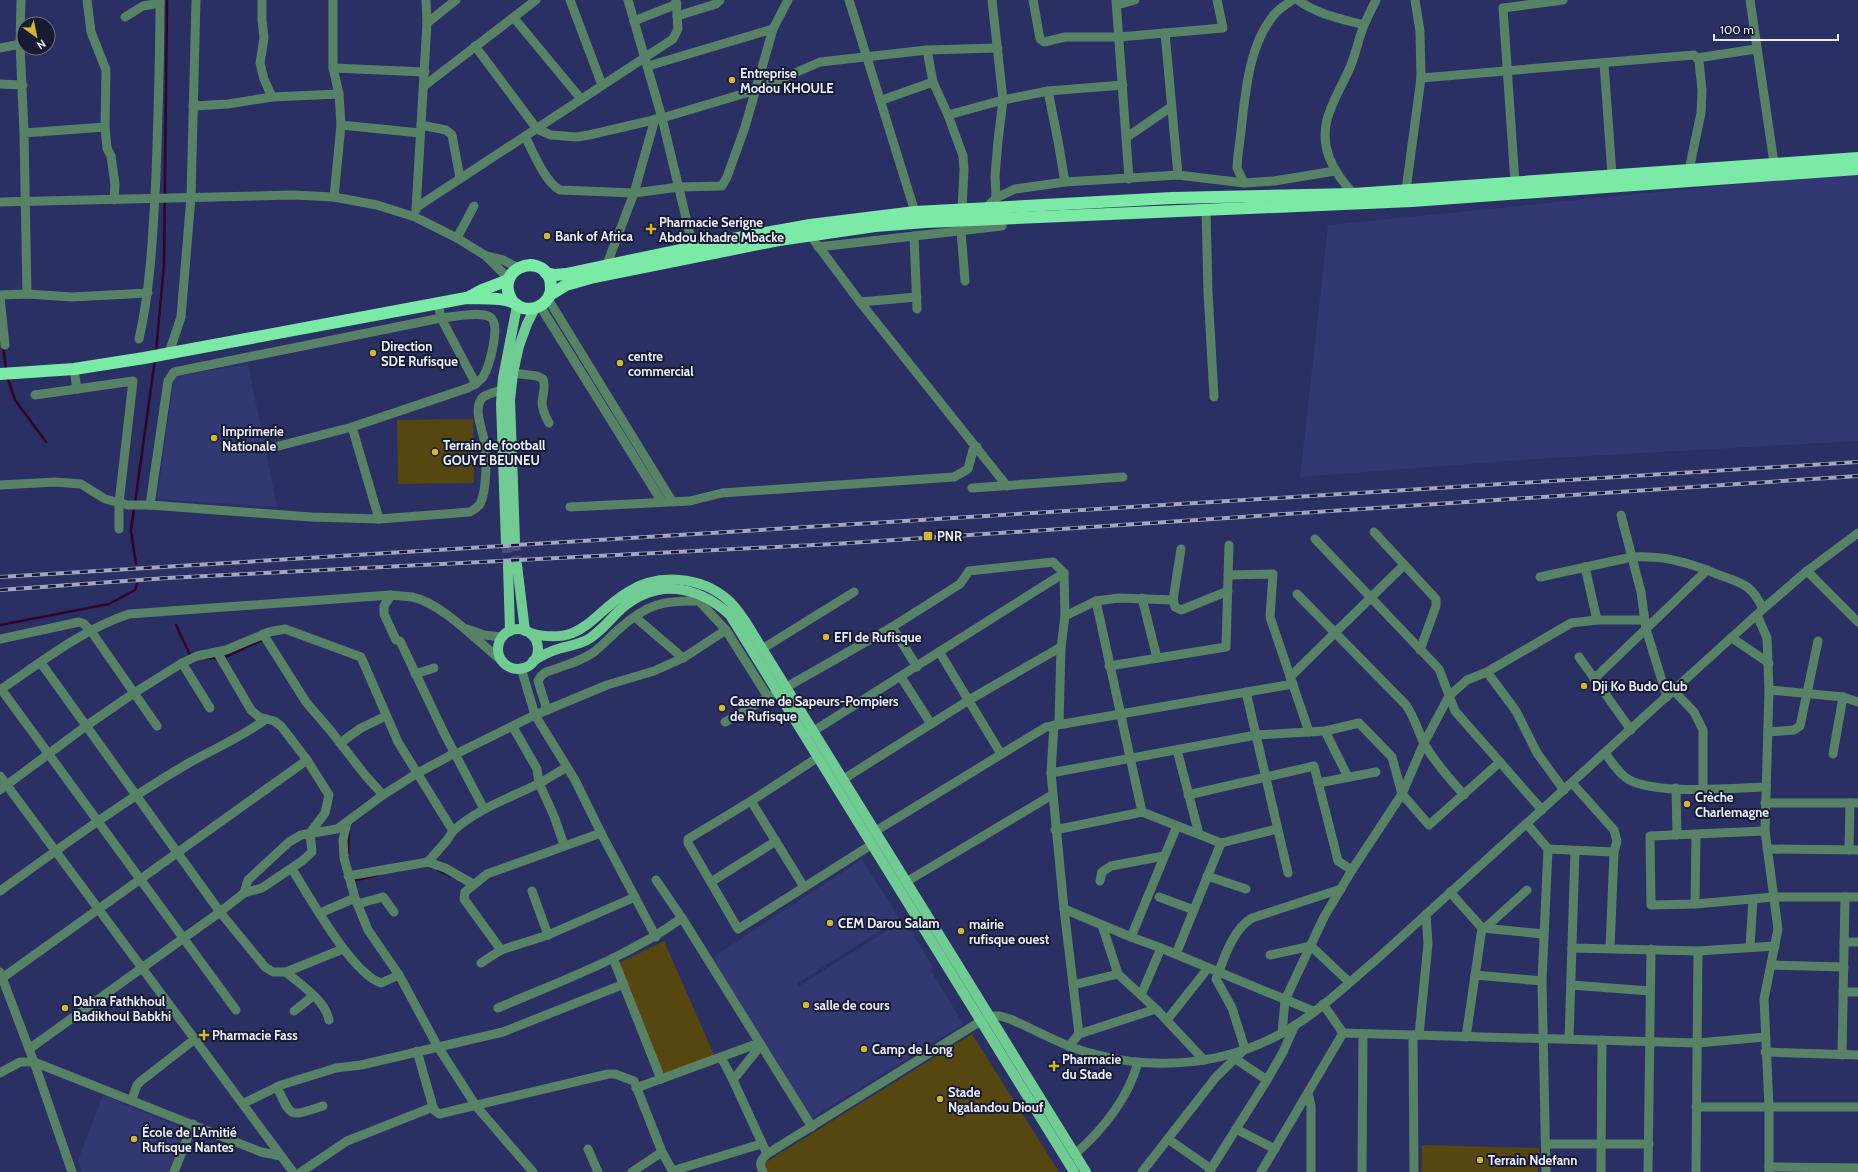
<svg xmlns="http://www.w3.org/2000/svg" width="1858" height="1172" font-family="Cabin,sans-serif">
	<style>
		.built { fill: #313872 }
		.green { fill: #55470f }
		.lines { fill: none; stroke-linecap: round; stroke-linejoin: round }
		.stream { stroke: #31052a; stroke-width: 2.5 }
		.major-tunnel { stroke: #474c7a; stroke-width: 10; stroke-dasharray: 10 5; stroke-linecap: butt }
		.minor { stroke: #578266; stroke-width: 9 }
		.major { stroke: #71cc94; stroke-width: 10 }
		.highway { stroke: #7aeaa6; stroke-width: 12 }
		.rail-casing { stroke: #a2a6c2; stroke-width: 4 }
		.rail { stroke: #171b32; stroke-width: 2.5; stroke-dasharray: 8; stroke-linecap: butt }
		.poi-dot { fill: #d4b635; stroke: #171b32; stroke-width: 1.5 }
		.labels { text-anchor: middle; stroke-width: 4; stroke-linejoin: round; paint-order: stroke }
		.poi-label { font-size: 13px; font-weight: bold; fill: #eaedfa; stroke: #171b32; text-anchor: start }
	</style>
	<rect width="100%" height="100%" fill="#2a3063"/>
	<!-- built -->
	<g class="built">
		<path d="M 1858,175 L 1858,441 L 1536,459 L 1300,477 L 1328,225 L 1777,180 Z"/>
		<path d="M 248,364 L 277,507 L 157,499 L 174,377 Z"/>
		<path d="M 862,859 L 899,918 L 797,984 L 799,986 L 904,920 L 934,968 L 931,970 L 963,1024 L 812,1118 L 712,958 Z"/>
		<path d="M 103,1095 L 186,1130 L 169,1172 L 82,1172 L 78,1160 Z"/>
	</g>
	<!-- green -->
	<g class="green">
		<path d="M 473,419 L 474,483 L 398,484 L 397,420 Z"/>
		<path d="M 664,941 L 715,1057 L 660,1078 L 615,965 Z"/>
		<path d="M 972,1034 L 1059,1172 L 767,1172 L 763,1164 Z"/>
		<path d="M 1422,1145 L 1539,1148 L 1538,1172 L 1421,1172 Z"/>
	</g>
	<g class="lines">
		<!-- stream -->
		<g class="stream">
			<path d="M 3,346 L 6,369"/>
			<path d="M 156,352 L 164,264 L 167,0"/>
			<path d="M 7,376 L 15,400 L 46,442"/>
			<path d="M 135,503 L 155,359"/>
			<path d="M 134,508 L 131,531 L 136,564"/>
			<path d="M 0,625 L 109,604 L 135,590 L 137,584"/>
			<path d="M 176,625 L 191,657"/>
			<path d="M 205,658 L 218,658"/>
			<path d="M 223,658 L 264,639"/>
			<path d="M 348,853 L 349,830"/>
			<path d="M 437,868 L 438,870 L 451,876"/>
			<path d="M 352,881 L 378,875"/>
		</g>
		<!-- major-tunnel -->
		<g class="major-tunnel">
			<path d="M 515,541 L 517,565"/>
			<path d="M 506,543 L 508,565"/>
		</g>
		<!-- minor -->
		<g class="minor">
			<path d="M 21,0 L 20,44 L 24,133 L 27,294"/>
			<path d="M 87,0 L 91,32 L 106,70 L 105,127 L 107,148 L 111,156 L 115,184 L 114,200"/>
			<path d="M 262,0 L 262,20 L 264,38 L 260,63 L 264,79 L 272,97"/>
			<path d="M 333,0 L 333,68 L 339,94 L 341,125 L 334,197"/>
			<path d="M 570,0 L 602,85"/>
			<path d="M 628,0 L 662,118 L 693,247"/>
			<path d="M 849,0 L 915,212"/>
			<path d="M 992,0 L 1003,100 L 998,141 L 995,176 L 996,198"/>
			<path d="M 1033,0 L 1040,39 L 1044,42 L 1065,37 L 1119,37 L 1223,28 L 1217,0"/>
			<path d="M 1116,0 L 1129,179"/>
			<path d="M 1298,0 C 1316,14 1342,19 1364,25"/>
			<path d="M 1750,0 L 1774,163"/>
			<path d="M 1117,5 L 1135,0"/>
			<path d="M 677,16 L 716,4 L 720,0"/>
			<path d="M 125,17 L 143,6 L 160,3"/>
			<path d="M 514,18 L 581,99"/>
			<path d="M 634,21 L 677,4"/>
			<path d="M 427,23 L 456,0"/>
			<path d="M 1165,33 L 1178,175"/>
			<path d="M 475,46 L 537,129 L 551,135 L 577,137 L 589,135 L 662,118 L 756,90 L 820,62 L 927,50 L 998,48"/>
			<path d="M 0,48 L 20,44"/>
			<path d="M 927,50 L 933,82"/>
			<path d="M 1604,63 L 1612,175"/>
			<path d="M 648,66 L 773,29"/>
			<path d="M 333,68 L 425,72"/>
			<path d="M 1421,78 L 1694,55 L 1697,58 L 1756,49"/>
			<path d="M 0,84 L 23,85"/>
			<path d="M 424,86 L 536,0"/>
			<path d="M 1048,91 L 1058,141 L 1065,182"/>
			<path d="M 882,100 L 933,82 L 948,115 L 1003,100 L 1048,91 L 1123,85"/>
			<path d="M 193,106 L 228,104 L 272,97 L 339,94"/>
			<path d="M 948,115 L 963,156 L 964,170 L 962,209"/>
			<path d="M 341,125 L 420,133"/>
			<path d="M 421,125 L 446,130 L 452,135 L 460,178"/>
			<path d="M 24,133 L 105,127"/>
			<path d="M 525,136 C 533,152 545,182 560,190 L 634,193 L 679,187 L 722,186 L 727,177 L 745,127 L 773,29 L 788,0"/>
			<path d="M 1127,137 L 1171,107"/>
			<path d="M 1689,170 L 1701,113 L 1702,90 L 1699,61 L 1697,58"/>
			<path d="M 1244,183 L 1237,168 L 1238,154 C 1245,110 1244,52 1273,16 C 1278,9 1286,5 1292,0"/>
			<path d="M 1515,183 L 1503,8 L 1563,0"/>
			<path d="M 1406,190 L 1421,78 L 1420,31 L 1415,0"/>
			<path d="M 1354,194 C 1342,182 1335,172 1329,157 C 1316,121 1338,97 1351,65 C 1356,52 1359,38 1364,25 C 1368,16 1372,8 1376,0"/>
			<path d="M 0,202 L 293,195 L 334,197 L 377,205 L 415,217 L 457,238 L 486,256 L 503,273 L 509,276"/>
			<path d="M 417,207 L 673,39 L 678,29 L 676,0"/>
			<path d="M 986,208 L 996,198 L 1015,189 L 1065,182 L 1178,175 L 1244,183 L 1274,181 L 1335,171"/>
			<path d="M 1206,209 L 1208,292 L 1214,397"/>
			<path d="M 416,210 L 427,23 L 426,0"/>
			<path d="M 961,231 L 965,281"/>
			<path d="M 810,235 L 860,302 L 1007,486"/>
			<path d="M 914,236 L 917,309"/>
			<path d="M 457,238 L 474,206"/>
			<path d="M 818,247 L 1002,226"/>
			<path d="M 486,256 L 503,260 L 518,268"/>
			<path d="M 607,264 L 634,193 L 655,119"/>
			<path d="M 0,295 L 27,294 L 72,297 L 148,293"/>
			<path d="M 0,297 L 5,345"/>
			<path d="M 548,299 L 672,501"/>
			<path d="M 860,302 L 917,297"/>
			<path d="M 438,303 L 441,318 L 476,384"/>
			<path d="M 540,306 L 662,502"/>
			<path d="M 139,339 C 151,286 153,231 156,176 C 158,118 160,59 160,0"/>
			<path d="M 169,353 L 181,317 L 191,197 L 196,0"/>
			<path d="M 74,369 L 77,389"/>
			<path d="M 513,373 L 537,376 L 543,379 C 546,387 543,393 542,402 C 542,410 545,416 549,423"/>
			<path d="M 35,395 L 133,381 L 119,503 L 119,529"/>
			<path d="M 352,427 L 379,519"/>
			<path d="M 271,448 L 352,427 L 468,388 C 474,385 479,382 483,377 C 489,367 502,323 490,317 C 479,311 453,317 441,318 L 174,372 L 168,381 L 150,505 L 311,517 L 379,519 L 470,512 C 474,510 477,508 480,504 C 487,491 487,455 484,440 C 482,427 473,410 482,398 C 486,394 496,392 502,390"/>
			<path d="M 0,485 L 55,482 L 81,484 L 105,499 L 128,505 L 150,505"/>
			<path d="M 972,488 L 1123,477"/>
			<path d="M 570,507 L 690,501 L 722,493 L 954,477 L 968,469 L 973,450 L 977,447"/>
			<path d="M 1621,515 L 1641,592 L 1646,629 L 1667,697"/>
			<path d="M 1374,532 L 1436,599 L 1436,606 L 1420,650"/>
			<path d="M 1315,539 L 1439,669 L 1455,711 L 1542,810"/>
			<path d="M 1181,549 L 1173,600 L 1175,607 L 1181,610 L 1228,591"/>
			<path d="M 1585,567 L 1597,620"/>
			<path d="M 1807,571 L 1858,622"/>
			<path d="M 1228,575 L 1273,574 L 1270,617 L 1309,732"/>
			<path d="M 1540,577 L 1632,557 C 1662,556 1679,560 1707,570"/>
			<path d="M 1297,594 L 1406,705 C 1415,718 1418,732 1425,745 C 1435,763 1450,779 1464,795"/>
			<path d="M 391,595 L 384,606 L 384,614 L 396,640 L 400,641 L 444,733 L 484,809"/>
			<path d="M 697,595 L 699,601 L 726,630 L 768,697"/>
			<path d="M 1142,598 L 1157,658"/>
			<path d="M 1096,601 L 1142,812"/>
			<path d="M 1757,615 L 1767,638 L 1769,690 L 1765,831 L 1778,929 L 1764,999 L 1769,1107 L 1769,1172"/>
			<path d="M 1065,616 L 1096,601 L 1119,598 L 1173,600"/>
			<path d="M 635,617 L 683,658"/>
			<path d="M 892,627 L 917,667"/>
			<path d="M 467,629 L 484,635 L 502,637"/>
			<path d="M 263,634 L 306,702 L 330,730 L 365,775 L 383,795"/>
			<path d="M 1732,638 L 1769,663"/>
			<path d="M 0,639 L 79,622 L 83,623 L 91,631 L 157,726"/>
			<path d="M 762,649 L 854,592"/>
			<path d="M 940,653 L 1001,754"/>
			<path d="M 1579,657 L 1631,730"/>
			<path d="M 41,663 L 220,912 L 265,967 L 273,972 L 286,972 L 343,949"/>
			<path d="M 182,663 L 210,708"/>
			<path d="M 1109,666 L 1226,647 L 1229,545"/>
			<path d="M 521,668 L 535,715 L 575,780 L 601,833 L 656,937"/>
			<path d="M 1487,672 L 1516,711 L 1537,753 L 1564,790"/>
			<path d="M 415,674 L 434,668"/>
			<path d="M 901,677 L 931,724"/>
			<path d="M 1290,677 L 1404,565"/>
			<path d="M 1594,679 L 1707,570 C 1735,583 1749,578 1763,609"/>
			<path d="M 1,689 L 236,1010"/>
			<path d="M 0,690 C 40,663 83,629 129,614 L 391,595 C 398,596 405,596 412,597 C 442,603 478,642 502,661"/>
			<path d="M 1769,690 L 1843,697 L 1858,702"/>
			<path d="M 1674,691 L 1694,712 L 1703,730 L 1703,788"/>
			<path d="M 1246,692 L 1288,873"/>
			<path d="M 547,710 L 538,681 L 541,676 L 546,672 C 563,666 580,662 594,652 C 603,645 611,636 619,629 C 647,604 663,600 699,601"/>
			<path d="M 725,722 L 892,627 L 960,584 L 969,571 L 1053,562 L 1064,573 L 1065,616 L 1061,647 L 1059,724"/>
			<path d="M 1054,725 L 1051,773 L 1064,909 L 1079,1034"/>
			<path d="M 513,727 L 537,769 L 539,783 L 554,816 L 564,845"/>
			<path d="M 1325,731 L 1348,777"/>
			<path d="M 812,732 L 1064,573"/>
			<path d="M 1768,732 L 1794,730 L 1800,726 L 1818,641"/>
			<path d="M 340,743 L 361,728 L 386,716"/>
			<path d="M 1177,750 L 1199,834"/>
			<path d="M 1605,753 C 1611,761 1617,771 1625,777 C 1648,796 1734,788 1766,787"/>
			<path d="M 1833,754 L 1843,697"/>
			<path d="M 817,758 L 751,801 L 688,839 L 688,843 L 738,929 L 871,845"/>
			<path d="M 1051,773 L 1256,735 L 1325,731 L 1359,723 L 1392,757 L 1402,794 L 1429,825 L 1500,762"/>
			<path d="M 0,776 L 293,1172"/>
			<path d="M 842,780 L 969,700 L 1061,647"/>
			<path d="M 1318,783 L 1376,772"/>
			<path d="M 1676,788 L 1677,835"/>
			<path d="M 0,790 L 86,726 L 134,693 L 182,663 L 197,656 L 226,650 L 269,632 L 285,629 L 361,657 L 398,742 L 453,831 L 447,840 L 428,862"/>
			<path d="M 1188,795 L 1314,766 L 1338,861 L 1352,870"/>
			<path d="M 751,801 L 804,887"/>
			<path d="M 1765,803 L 1858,803"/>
			<path d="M 347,822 L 343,840 L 344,858 L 355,898 L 368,930 L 399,975 L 438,1047 L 476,1106 L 533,1172"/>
			<path d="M 1527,824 L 1548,849 L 1542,981 L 1546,1172"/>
			<path d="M 1055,830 L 1142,812 L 1221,843 L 1277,829"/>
			<path d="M 453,831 C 478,808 510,798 540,783 C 549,778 558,772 567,767"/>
			<path d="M 1765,831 L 1650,836 L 1651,905 L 1695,904 L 1774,897 L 1858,897"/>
			<path d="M 874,832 L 1046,727 L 1293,684"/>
			<path d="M 1548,849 L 1614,852 L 1617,841 L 1614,830 L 1572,783"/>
			<path d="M 1767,849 L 1858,850"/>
			<path d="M 1849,850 L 1850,803"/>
			<path d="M 292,869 C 309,896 352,974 381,983 L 399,975"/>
			<path d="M 348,876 L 428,862 L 445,868 L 473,884"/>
			<path d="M 1207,876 L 1246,889"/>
			<path d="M 656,880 L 682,918 L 812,1127"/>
			<path d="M 1100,881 L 1102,872 L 1111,866 L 1164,856"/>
			<path d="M 711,882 L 776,841"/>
			<path d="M 906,882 L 1052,795"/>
			<path d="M 0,891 C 61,847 122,802 187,764 C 213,749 241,738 266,719"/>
			<path d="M 532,891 L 548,935"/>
			<path d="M 1450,892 L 1482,928 L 1543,934"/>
			<path d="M 244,893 L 248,880 L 289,842 L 301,835 L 337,829 L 383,795 L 416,774 L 453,754 L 456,754 L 535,715 L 607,685 L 654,671 L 683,658 L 726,630"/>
			<path d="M 1159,897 L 1194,910"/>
			<path d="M 357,904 L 383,897 L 394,912"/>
			<path d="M 1695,904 L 1696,835"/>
			<path d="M 1064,909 L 1131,937 L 1161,948 L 1313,1011"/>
			<path d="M 320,913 L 355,898"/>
			<path d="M 1102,925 L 1118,974 L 1156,1009 L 1204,1060"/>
			<path d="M 1485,928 L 1527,890"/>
			<path d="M 1131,937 L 1177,826"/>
			<path d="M 1844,942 L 1858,942"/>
			<path d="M 1750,947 L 1753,899"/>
			<path d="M 1572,948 L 1698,951 L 1775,946"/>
			<path d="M 1610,948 L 1614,852"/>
			<path d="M 501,950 L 464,899 L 465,892 L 487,874 L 601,833"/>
			<path d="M 1176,954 L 1221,843"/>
			<path d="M 1270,955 L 1311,946 L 1349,982"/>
			<path d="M 613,958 L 661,1079"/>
			<path d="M 481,963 L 501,950 L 548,935 L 635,897"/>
			<path d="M 1772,965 L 1844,967"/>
			<path d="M 0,972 L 34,1062 L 72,1172"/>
			<path d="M 286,972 C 301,985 325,1000 329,1020"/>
			<path d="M 1475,975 L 1542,981"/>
			<path d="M 2,978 L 307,760"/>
			<path d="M 1073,985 L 1118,974"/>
			<path d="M 1571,985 L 1650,991"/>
			<path d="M 1843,992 L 1858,992"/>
			<path d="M 1141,995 L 1161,948"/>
			<path d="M 1323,1004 L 1343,1033"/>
			<path d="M 498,1008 C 560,981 626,958 682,918"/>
			<path d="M 294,1011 L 313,996"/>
			<path d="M 1167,1020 L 1208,968"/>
			<path d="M 1282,1033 L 1285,1000 L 1324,917 L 1352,870 L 1402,794 L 1424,743 L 1449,696 L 1467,680 L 1487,672 L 1571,623 L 1597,620 L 1645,620"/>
			<path d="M 1343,1033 L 1697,1043 L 1765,1037"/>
			<path d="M 1413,1035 L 1414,1172"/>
			<path d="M 1419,1035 L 1428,944 L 1426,914"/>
			<path d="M 1466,1037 L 1482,928"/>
			<path d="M 1569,1039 L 1575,851"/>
			<path d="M 1069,1046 L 1079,1034 L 1156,1009"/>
			<path d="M 29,1049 L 220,912 L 244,893 L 262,888 L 302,861 L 312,852 L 310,833 L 325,813 L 329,795 L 307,760 L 281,726 L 274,721 L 259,717 L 251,710 L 217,652"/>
			<path d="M 417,1051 L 433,1107 L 435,1111 L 439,1114 L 608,1074 L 615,1074 L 634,1081 L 662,1152 L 673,1172"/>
			<path d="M 1765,1052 L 1858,1055"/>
			<path d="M 1842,1055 L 1845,897"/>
			<path d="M 721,1057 L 733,1080 L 767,1154"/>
			<path d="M 1234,1058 L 1267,1080"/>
			<path d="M 0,1073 L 20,1062 L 34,1062 L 261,1152 L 281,1156"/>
			<path d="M 733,1080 L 761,1045"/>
			<path d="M 277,1087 C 292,1120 290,1116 323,1106"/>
			<path d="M 636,1088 L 759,1043"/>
			<path d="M 1308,1093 L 1311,1106 L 1311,1172"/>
			<path d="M 132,1099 L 137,1085 L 141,1081 L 195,1039"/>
			<path d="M 244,1103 L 281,1085 L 336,1068 L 361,1065 L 503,1032 L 624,984"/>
			<path d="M 1696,1107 L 1858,1107"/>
			<path d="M 1236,1129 L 1275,1149"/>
			<path d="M 1168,1139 L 1211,1169"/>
			<path d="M 1546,1144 L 1649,1144"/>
			<path d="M 588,1149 L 598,1172"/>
			<path d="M 1075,1154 C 1102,1131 1129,1097 1138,1062"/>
			<path d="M 1769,1167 L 1858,1168"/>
			<path d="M 672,1171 L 761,1144"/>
			<path d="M 174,1172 L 193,1124"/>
			<path d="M 301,1172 L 347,1141 L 433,1107"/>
			<path d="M 632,1172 L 662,1152"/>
			<path d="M 763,1172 C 759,1164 760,1160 767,1154 L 989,1016 L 1000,1016 L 1010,1019 C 1038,1031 1064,1047 1094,1054 C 1156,1071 1225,1065 1282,1033 C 1317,1014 1347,984 1377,959 L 1763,609 L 1807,571 L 1858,533"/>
			<path d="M 1142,1172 L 1216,1077 L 1245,1049 L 1232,1008 L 1216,979 C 1224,958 1233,929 1252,918 L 1341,889"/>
			<path d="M 1209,1172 L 1267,1080 L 1283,1052 L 1295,1025"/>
			<path d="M 1261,1172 L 1343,1033"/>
			<path d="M 1362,1172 L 1363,1034"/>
			<path d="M 1601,1172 L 1602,1040"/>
			<path d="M 1648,1172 L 1651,949"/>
			<path d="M 1696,1172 L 1698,951"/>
		</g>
		<!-- major -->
		<g class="major">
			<path d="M 515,541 L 510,400 L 513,373 L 519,346 L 527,324 L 535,308"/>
			<path d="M 506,543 L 501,403 L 503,378 L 517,306"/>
			<path d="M 508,565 L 510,631"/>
			<path d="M 517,565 L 525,631"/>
			<circle cx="518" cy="649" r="20"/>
			<path d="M 530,633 C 583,647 590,615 628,592 C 658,573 701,576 728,600 C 735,606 740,614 745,621 L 1086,1172"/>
			<path d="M 533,661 C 542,655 551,651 561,648 C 570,646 579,644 587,640 C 601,632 609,620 621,609 C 657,578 697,585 730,615 L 1074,1172"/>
		</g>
		<!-- highway -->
		<g class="highway">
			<path d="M 546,273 L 555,275 L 566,274 L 742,237 L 810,225 L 915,212 L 1172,198 L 1354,194 L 1858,158"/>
			<path d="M 550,295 L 566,285 L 594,277 L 779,240 L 875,226 L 926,222 L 1412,201 L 1858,169"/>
			<path d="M 467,298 L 482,290 L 508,280"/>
			<path d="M 0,374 L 74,369 L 144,358 L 466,298 C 479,299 500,297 512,302 C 516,303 518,307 523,308 C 534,311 546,305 550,294 C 552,289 551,284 550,279 C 538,250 492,271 513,302"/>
		</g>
		<!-- rail casing -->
		<g class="rail-casing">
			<g id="rail">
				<path d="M 0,577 L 1858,462"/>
				<path d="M 0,590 L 167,578 L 834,544 L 1858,476"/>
			</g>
		</g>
		<!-- rail -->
		<use href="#rail" class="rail"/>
	</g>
	<!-- markers -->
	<g class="poi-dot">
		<circle cx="732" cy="80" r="4"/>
		<path d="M649 223h4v4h4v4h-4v4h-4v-4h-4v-4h4z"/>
		<circle cx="547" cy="236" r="4"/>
		<circle cx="373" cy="353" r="4"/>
		<circle cx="620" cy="363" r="4"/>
		<circle cx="214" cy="438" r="4"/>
		<circle cx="435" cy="452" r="4"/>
		<rect x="923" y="531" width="10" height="10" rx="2"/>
		<circle cx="826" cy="637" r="4"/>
		<circle cx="1584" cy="686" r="4"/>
		<circle cx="722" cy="708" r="4"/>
		<circle cx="1687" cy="804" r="4"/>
		<circle cx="830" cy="923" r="4"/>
		<circle cx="961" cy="931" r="4"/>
		<circle cx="806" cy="1005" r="4"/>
		<circle cx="65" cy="1008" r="4"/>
		<path d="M202 1029h4v4h4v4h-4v4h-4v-4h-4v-4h4z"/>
		<circle cx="864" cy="1049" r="4"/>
		<path d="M1052 1060h4v4h4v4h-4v4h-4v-4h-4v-4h4z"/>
		<circle cx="940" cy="1099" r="4"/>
		<circle cx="134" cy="1139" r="4"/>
		<circle cx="1480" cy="1160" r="4"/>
	</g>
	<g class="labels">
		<!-- poi labels -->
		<g class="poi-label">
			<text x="740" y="78">Entreprise<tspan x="740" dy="15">Modou KHOULE</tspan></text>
			<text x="659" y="227">Pharmacie Serigne<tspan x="659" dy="15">Abdou khadre Mbacke</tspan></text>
			<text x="555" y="241">Bank of Africa</text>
			<text x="381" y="351">Direction<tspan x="381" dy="15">SDE Rufisque</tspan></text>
			<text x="628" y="361">centre<tspan x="628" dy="15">commercial</tspan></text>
			<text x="222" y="436">Imprimerie<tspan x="222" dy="15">Nationale</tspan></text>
			<text x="443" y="450">Terrain de football<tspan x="443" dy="15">GOUYE BEUNEU</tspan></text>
			<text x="937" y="541">PNR</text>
			<text x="834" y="642">EFI de Rufisque</text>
			<text x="1592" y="691">Dji Ko Budo Club</text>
			<text x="730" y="706">Caserne de Sapeurs-Pompiers<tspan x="730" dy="15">de Rufisque</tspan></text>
			<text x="1695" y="802">Crèche<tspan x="1695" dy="15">Charlemagne</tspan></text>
			<text x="838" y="928">CEM Darou Salam</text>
			<text x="969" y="929">mairie<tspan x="969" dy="15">rufisque ouest</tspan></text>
			<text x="73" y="1006">Dahra Fathkhoul<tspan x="73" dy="15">Badikhoul Babkhi</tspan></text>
			<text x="814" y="1010">salle de cours</text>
			<text x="212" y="1040">Pharmacie Fass</text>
			<text x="872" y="1054">Camp de Long</text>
			<text x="1062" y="1064">Pharmacie<tspan x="1062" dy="15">du Stade</tspan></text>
			<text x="948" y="1097">Stade<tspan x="948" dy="15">Ngalandou Diouf</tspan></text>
			<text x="142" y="1137">École de L'Amitié<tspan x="142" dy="15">Rufisque Nantes</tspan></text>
			<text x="1488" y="1165">Terrain Ndefann</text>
		</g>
	</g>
	<!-- north arrow -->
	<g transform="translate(36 36) rotate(147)"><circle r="19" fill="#171b32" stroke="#6b6f82"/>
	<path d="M0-3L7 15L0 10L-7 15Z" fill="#d4b635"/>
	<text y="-6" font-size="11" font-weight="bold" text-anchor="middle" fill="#eaedfa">N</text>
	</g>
	<!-- scale -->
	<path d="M1714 34v6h124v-6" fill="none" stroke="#eaedfa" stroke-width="2"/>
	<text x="1720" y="34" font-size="12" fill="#eaedfa" stroke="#171b32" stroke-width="3" paint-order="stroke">100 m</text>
</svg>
